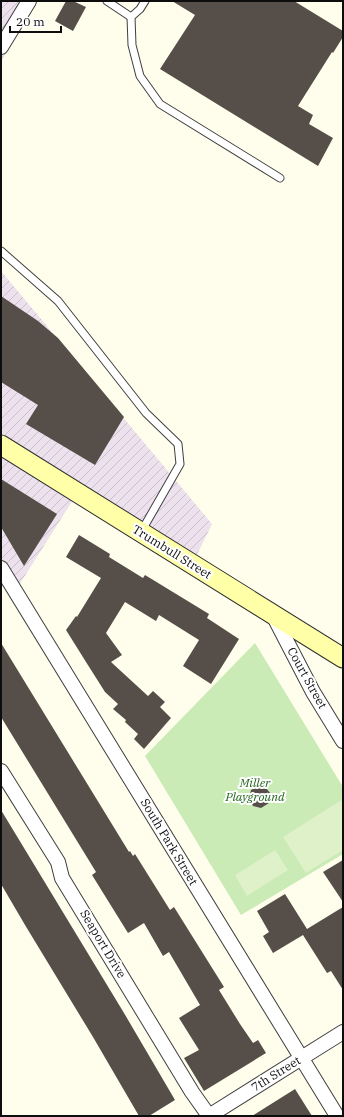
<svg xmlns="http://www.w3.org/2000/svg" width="344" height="1117" font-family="'IBM Plex Serif',serif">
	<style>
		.industrial { fill: url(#industrial-furrows) }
		.green { fill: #caeab6 }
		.pitch { fill: #def1c8 }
		.building { fill: #564f49 }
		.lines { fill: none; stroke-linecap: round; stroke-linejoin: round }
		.lane-casing { stroke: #404040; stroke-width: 9 }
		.street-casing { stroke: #404040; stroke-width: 16 }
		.secondary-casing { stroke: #2f2f2f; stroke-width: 21 }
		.lane { stroke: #fff; stroke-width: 7 }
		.street { stroke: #fff; stroke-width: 14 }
		.secondary { stroke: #feffa7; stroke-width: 19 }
		.labels { text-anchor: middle; stroke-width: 4; stroke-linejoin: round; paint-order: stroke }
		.street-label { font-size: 12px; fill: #0d0d0d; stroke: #fff }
		.park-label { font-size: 12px; font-style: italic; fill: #23651c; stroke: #fff }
	</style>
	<defs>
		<pattern id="industrial-furrows" width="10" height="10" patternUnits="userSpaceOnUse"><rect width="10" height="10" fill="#ece1ec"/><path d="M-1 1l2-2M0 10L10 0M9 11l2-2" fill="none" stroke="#c9c0c9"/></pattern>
	</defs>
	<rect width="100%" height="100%" fill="#fffeec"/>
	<!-- industrial -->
	<g class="industrial">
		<path d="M 1,1 L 37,1 L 1,61 Z"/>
		<path d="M 1,271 L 212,524 L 193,563 L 78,492 L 16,590 L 1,563 Z"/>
	</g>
	<!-- green -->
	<path class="green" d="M 255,643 L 343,787 L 343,854 L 241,915 L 145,756 Z"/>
	<!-- pitch -->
	<g class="pitch">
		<path d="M 343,799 L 343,850 L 306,873 L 283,837 Z"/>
		<path d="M 275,850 L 288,870 L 247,896 L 235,875 Z"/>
	</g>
	<!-- building -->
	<g class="building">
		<path d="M 66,1 L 73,1 L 86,7 L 73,31 L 55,21 Z"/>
		<path d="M 172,1 L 294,1 L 343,31 L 343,37 L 333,53 L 332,52 L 298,106 L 313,115 L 309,124 L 333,138 L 318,166 L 160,69 L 195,15 Z"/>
		<path d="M 1,296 L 38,321 L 58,338 L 124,417 L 95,465 L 26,424 L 38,405 L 1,382 Z"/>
		<path d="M 1,479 L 57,514 L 24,566 L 1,527 Z"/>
		<path d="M 79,535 L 110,554 L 109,557 L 143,578 L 145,575 L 209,614 L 207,618 L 239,639 L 211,684 L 183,666 L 199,640 L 159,615 L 156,621 L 125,602 L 106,633 L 122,655 L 111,662 L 148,696 L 153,691 L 165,702 L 160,707 L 171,718 L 144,749 L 134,739 L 138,734 L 125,722 L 126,720 L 113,709 L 118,704 L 105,692 L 86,662 L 66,630 L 76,616 L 77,617 L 101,578 L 66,557 Z"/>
		<path d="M 1,643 L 129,852 L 130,851 L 133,856 L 135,854 L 170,910 L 174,907 L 224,987 L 219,990 L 240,1024 L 253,1043 L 258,1040 L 266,1053 L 204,1091 L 184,1058 L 199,1050 L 179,1018 L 200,1005 L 169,952 L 163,956 L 144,923 L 128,933 L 92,875 L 96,872 L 1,717 Z"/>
		<path d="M 258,786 L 266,788 L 271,794 L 269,803 L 261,808 L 253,806 L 249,799 L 251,790 Z"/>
		<path d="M 1,810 L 124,1013 L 175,1100 L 149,1116 L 139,1116 L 93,1037 L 25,925 L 1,884 Z"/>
		<path d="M 343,860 L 343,902 L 323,872 Z"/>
		<path d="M 285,894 L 307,929 L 343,907 L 343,990 L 331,971 L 327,973 L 303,935 L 273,953 L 263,936 L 269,932 L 257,911 Z"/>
		<path d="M 295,1089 L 312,1116 L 252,1116 Z"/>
	</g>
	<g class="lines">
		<!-- lane casing -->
		<g class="lane-casing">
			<g id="lane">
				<path d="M 107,1 L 131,17 L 140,9 L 145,1"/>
				<path d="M 131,17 L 132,45 L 140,76 L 160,104 L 280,178"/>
				<path d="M 1,251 L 58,301 L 146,413 L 178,444 L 180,464 L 141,532"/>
			</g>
		</g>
		<!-- street casing -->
		<g class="street-casing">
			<g id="street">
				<path d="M 1,47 L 29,1"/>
				<path d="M 1,568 L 337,1116"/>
				<path d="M 273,615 L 313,692 L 343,741"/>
				<path d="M 1,771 L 58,862 L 62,878 L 192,1092 L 209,1116"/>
				<path d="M 209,1116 L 343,1032"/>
			</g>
		</g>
		<!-- secondary casing -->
		<g class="secondary-casing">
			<path id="secondary" d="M 1,445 L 343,658"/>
		</g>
		<!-- lane -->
		<use href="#lane" class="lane"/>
		<!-- street -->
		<use href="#street" class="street"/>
		<!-- secondary -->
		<use href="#secondary" class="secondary"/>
	</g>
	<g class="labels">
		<!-- street labels -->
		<g class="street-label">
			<text transform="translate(172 552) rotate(32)" y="4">Trumbull Street</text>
			<text transform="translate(307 678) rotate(61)" y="4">Court Street</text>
			<text transform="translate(169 842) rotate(59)" y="4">South Park Street</text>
			<text transform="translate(103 944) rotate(59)" y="4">Seaport Drive</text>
			<text transform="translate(276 1074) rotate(-32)" y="4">7th Street</text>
		</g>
		<!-- park labels -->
		<g class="park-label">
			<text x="255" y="787">Miller<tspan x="255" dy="14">Playground</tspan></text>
		</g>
	</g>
	<!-- border -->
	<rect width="344" height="1117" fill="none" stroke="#0d0d0d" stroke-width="4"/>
	<!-- scale -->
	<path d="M10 26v6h51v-6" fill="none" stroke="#0d0d0d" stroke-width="2"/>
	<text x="16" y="26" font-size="12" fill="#0d0d0d" stroke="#ffffff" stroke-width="3" paint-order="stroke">20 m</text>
</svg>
